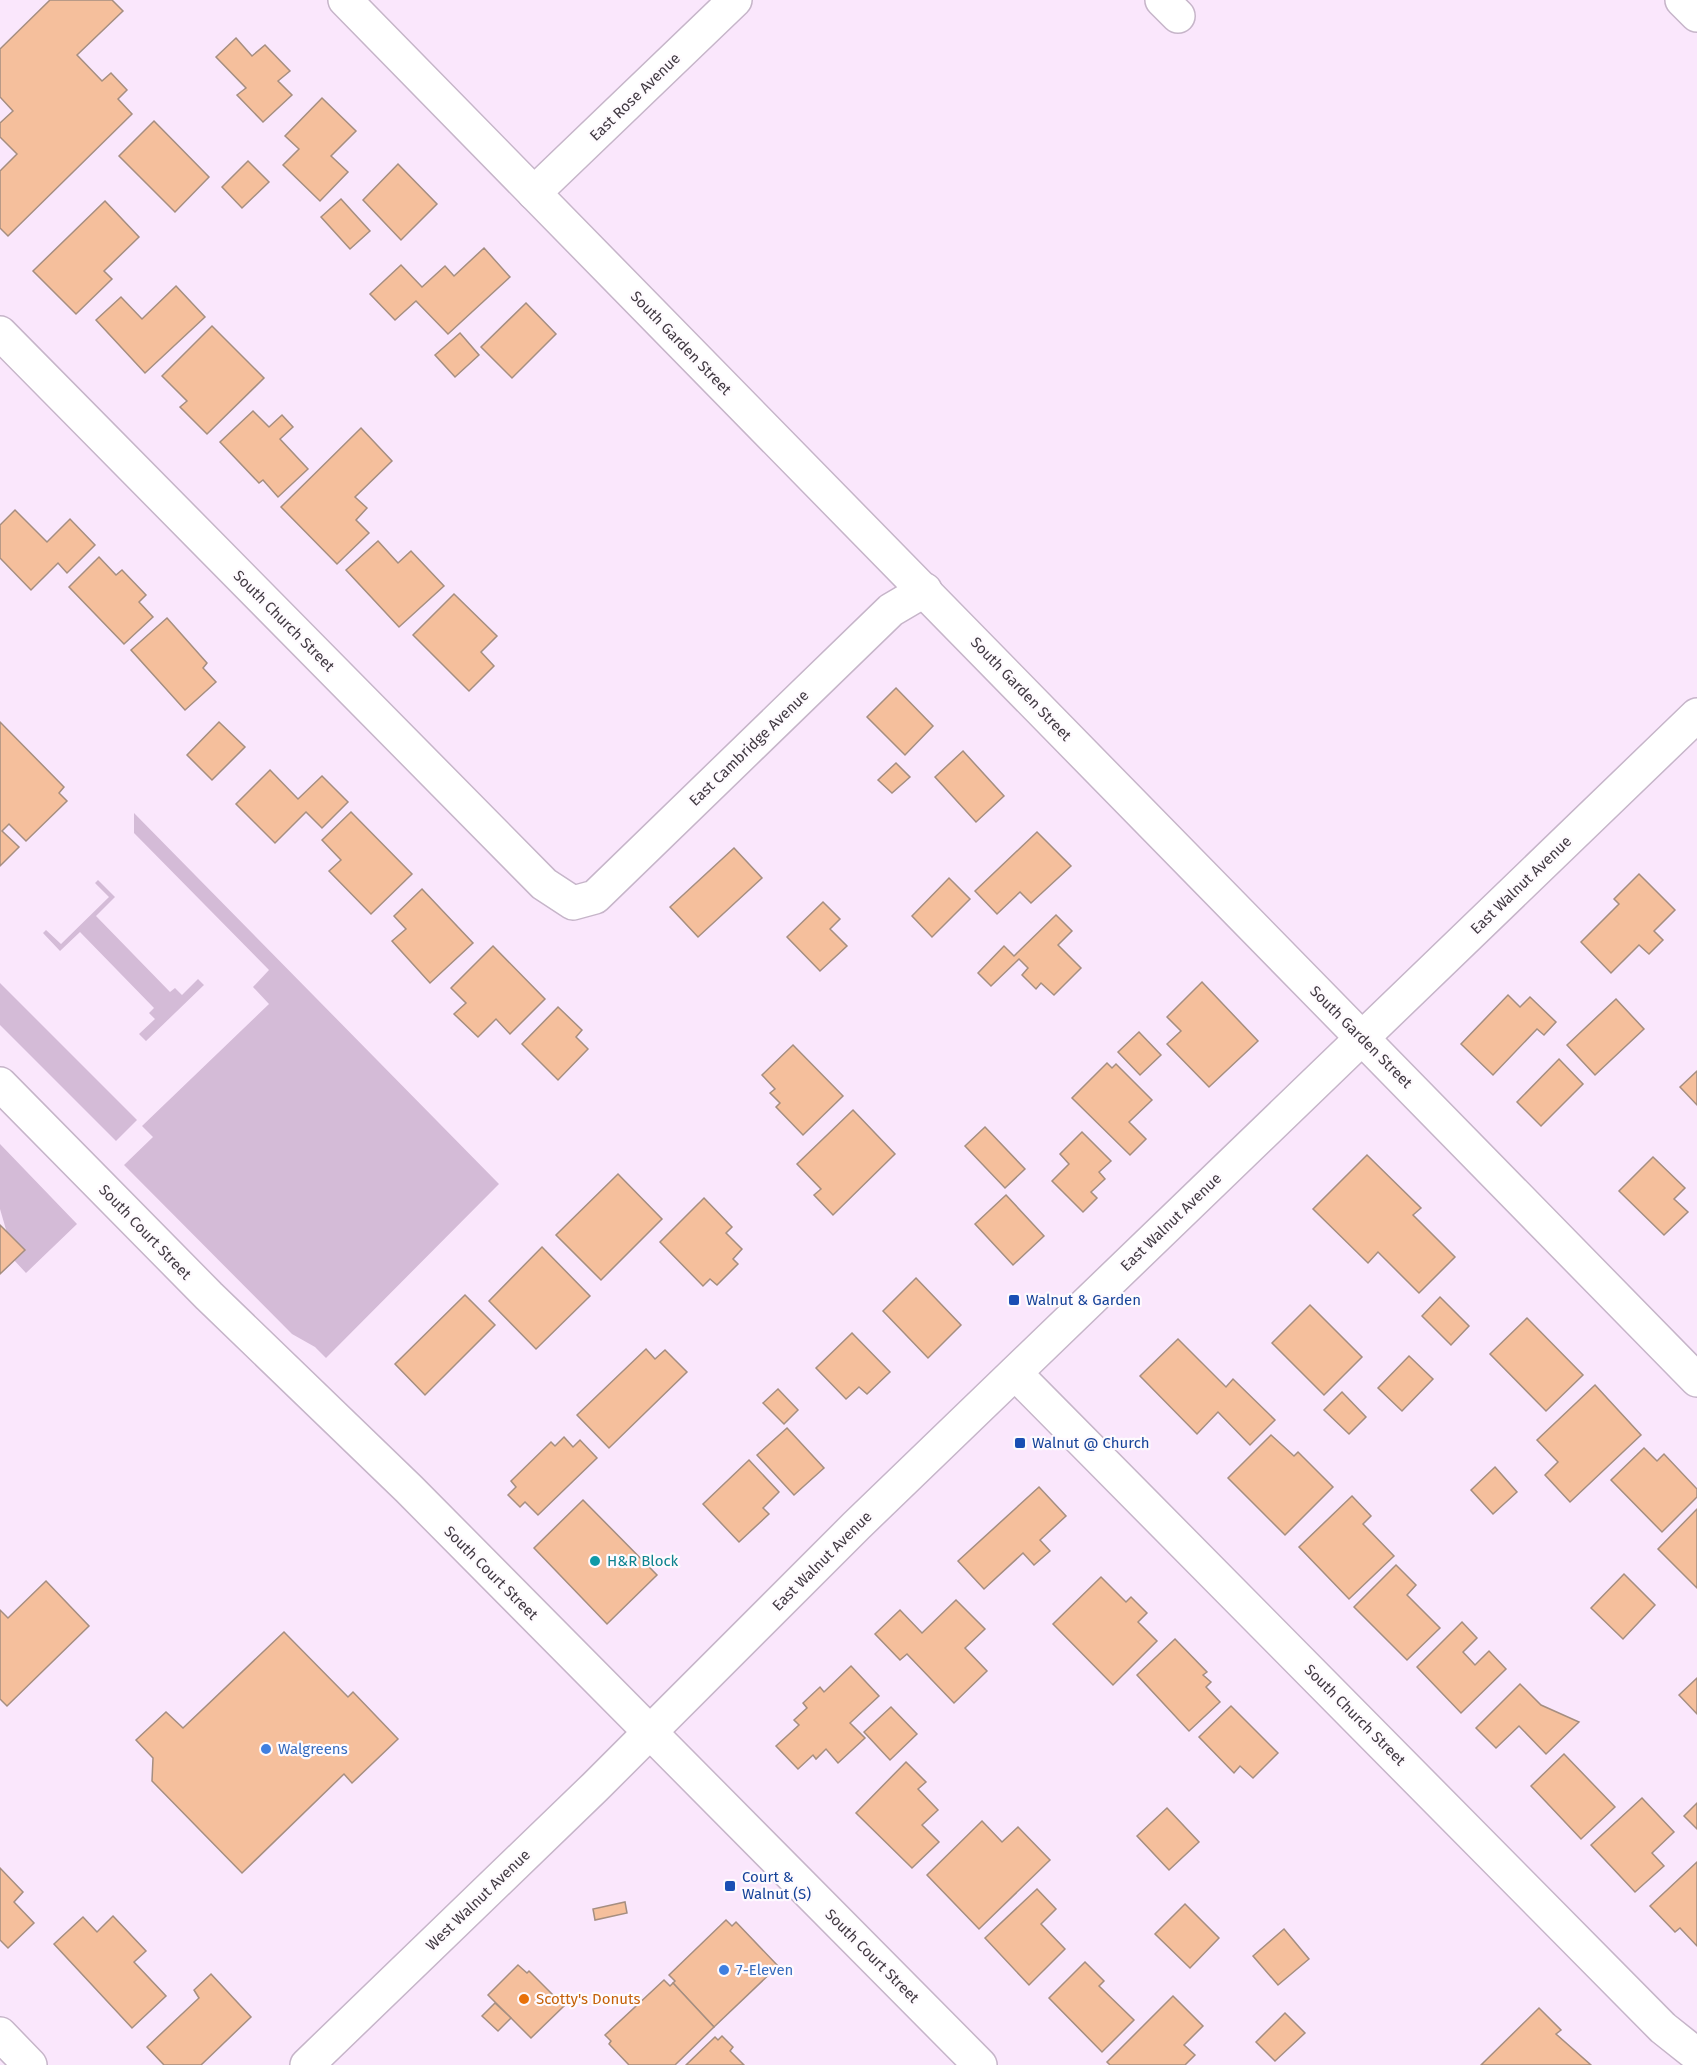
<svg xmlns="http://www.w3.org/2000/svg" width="1697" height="2065" font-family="'Fira Sans',sans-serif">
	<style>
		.green { fill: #d4bbd7 }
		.building { fill: #f5bf9c; stroke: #a58e80; stroke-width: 1.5 }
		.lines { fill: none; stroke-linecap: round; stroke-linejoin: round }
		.street-casing { stroke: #c6b5c9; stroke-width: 36 }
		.secondary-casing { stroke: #c6b5c9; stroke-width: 36 }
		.street { stroke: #fff; stroke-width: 33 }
		.secondary { stroke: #fff; stroke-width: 33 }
		.transit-dot { fill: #1a4fb4; stroke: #fefafe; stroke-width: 2 }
		.culture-dot { fill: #0f9aa8; stroke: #fefafe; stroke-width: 2 }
		.shop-dot { fill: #3f7fe0; stroke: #fefafe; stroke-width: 2 }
		.food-dot { fill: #e8710a; stroke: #fefafe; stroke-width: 2 }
		.labels { text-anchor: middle; stroke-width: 4.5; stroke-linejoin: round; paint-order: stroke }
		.street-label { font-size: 15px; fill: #413a42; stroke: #fefafe }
		.transit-label { font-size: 15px; fill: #164399; stroke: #fefafe; text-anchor: start }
		.culture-label { font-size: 15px; fill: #0d838f; stroke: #fefafe; text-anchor: start }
		.shop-label { font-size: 15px; fill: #366cbe; stroke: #fefafe; text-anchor: start }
		.food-label { font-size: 15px; fill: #c56008; stroke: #fefafe; text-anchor: start }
	</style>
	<rect width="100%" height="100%" fill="#fae7fc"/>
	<!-- green -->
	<g class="green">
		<path d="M 134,813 L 499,1184 L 326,1358 L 315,1347 L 292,1334 L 124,1165 L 153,1137 L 142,1126 L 269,1004 L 253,987 L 269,970 L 134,833 Z"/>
		<path d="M 98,880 L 115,897 L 96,916 L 170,992 L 175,988 L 182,995 L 198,979 L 204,985 L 146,1041 L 139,1034 L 155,1019 L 149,1013 L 154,1008 L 80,932 L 60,951 L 43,933 L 46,930 L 61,944 L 109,897 L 95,883 Z"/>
		<path d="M 0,983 L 137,1120 L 116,1141 L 0,1025 Z"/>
		<path d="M 0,1144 L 77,1224 L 26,1273 L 14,1260 L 24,1250 L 7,1233 L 0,1209 Z"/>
	</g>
	<!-- building -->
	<g class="building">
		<path d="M 50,0 L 112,0 L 123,11 L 77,55 L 102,81 L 111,73 L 127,90 L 118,99 L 132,114 L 8,236 L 0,228 L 0,171 L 17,154 L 0,137 L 0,123 L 13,111 L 0,97 L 0,49 Z"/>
		<path d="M 236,38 L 252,56 L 265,45 L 290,71 L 278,81 L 292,95 L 263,122 L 237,95 L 246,88 L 216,57 Z"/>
		<path d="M 322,98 L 356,131 L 331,156 L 348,172 L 320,201 L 283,165 L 299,149 L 285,136 Z"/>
		<path d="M 154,121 L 209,177 L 175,212 L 119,156 Z"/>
		<path d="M 248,161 L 269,182 L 242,208 L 222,187 Z"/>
		<path d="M 398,164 L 437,204 L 401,240 L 363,200 Z"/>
		<path d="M 341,199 L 370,231 L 350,249 L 321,217 Z"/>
		<path d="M 105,201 L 139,237 L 104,271 L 112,279 L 76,314 L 33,271 Z"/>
		<path d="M 484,248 L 510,277 L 448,334 L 416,301 L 395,320 L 370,294 L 401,265 L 422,287 L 445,266 L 454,276 Z"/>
		<path d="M 176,286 L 205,317 L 145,373 L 96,320 L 121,297 L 142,319 Z"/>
		<path d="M 526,303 L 556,334 L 512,378 L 481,347 Z"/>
		<path d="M 212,326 L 264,378 L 207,434 L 180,407 L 187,401 L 162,376 Z"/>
		<path d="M 460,333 L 479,355 L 455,377 L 435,355 Z"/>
		<path d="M 253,411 L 269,427 L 282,415 L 293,427 L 280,439 L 308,469 L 278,497 L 263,480 L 259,483 L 220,442 Z"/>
		<path d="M 361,428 L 392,461 L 355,497 L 367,508 L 356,520 L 369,533 L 337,564 L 281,507 Z"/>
		<path d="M 15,510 L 47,542 L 70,519 L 95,545 L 67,573 L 58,563 L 31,590 L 0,558 L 0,525 Z"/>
		<path d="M 378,541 L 398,563 L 411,551 L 444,586 L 399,627 L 346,570 Z"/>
		<path d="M 99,557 L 116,575 L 122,570 L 146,595 L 139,602 L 153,617 L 124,644 L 69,587 Z"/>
		<path d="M 454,594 L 497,636 L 481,652 L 494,666 L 469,691 L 413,635 Z"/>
		<path d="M 167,618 L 207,663 L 203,668 L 216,682 L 185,710 L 131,650 Z"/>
		<path d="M 896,688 L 933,726 L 905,755 L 867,717 Z"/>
		<path d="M 0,722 L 64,787 L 59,793 L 67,801 L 26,841 L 9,824 L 2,831 L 19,847 L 0,866 Z"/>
		<path d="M 219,722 L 245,747 L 212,780 L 187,755 Z"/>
		<path d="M 963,751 L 1004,796 L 976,822 L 935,777 Z"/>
		<path d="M 896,763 L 910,777 L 892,793 L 878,780 Z"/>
		<path d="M 270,770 L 298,799 L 322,776 L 348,802 L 322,828 L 306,812 L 275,843 L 236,804 Z"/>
		<path d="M 351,812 L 412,874 L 371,914 L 329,871 L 341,860 L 322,840 Z"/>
		<path d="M 1037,832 L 1071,866 L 1031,903 L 1020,892 L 997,914 L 975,891 Z"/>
		<path d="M 734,848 L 762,878 L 698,937 L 670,907 Z"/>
		<path d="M 1639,874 L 1675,910 L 1654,931 L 1663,940 L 1649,954 L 1639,945 L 1611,973 L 1581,942 L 1619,904 L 1614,899 Z"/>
		<path d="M 949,878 L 970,899 L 932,937 L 912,916 Z"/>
		<path d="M 422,889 L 473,943 L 430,983 L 392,941 L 406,929 L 394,916 Z"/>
		<path d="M 823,902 L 840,919 L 830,929 L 847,946 L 820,971 L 787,937 Z"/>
		<path d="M 1056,915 L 1072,931 L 1058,945 L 1081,968 L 1054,995 L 1041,983 L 1036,989 L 1022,975 L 1028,968 L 1019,959 L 991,986 L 978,973 L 1004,946 L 1014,956 Z"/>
		<path d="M 493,946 L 545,999 L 510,1034 L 496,1019 L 478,1037 L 454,1014 L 466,1003 L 451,988 Z"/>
		<path d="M 1202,982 L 1258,1041 L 1209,1087 L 1167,1044 L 1181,1031 L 1167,1017 Z"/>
		<path d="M 1508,995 L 1520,1007 L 1530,997 L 1556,1022 L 1544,1035 L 1537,1029 L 1493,1075 L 1461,1044 Z"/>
		<path d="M 1616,999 L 1644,1029 L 1595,1075 L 1567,1045 Z"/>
		<path d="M 558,1007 L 582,1030 L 576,1037 L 588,1049 L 558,1080 L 522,1044 Z"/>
		<path d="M 1139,1032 L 1161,1055 L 1140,1075 L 1118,1052 Z"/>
		<path d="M 793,1045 L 843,1096 L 803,1135 L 776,1107 L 780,1103 L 770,1093 L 775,1089 L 762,1075 Z"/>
		<path d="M 1559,1059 L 1583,1084 L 1541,1126 L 1517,1102 Z"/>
		<path d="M 1107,1063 L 1112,1068 L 1116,1064 L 1152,1100 L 1129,1122 L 1146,1139 L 1130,1155 L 1072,1098 Z"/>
		<path d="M 1697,1071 L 1697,1105 L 1680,1087 Z"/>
		<path d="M 853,1110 L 895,1154 L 833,1215 L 814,1195 L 821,1189 L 797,1164 Z"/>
		<path d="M 985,1127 L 1025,1169 L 1005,1188 L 965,1146 Z"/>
		<path d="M 1082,1132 L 1111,1161 L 1099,1172 L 1105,1179 L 1091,1192 L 1097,1198 L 1083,1212 L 1052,1181 L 1069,1164 L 1060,1154 Z"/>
		<path d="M 1367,1155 L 1421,1208 L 1413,1215 L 1455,1257 L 1419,1293 L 1378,1252 L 1368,1263 L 1313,1209 Z"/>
		<path d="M 1653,1157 L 1685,1188 L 1674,1199 L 1688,1212 L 1664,1235 L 1619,1191 Z"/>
		<path d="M 618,1174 L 662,1219 L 601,1280 L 556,1235 Z"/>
		<path d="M 1006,1195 L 1044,1236 L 1013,1265 L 975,1224 Z"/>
		<path d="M 704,1198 L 732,1227 L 726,1233 L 742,1249 L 733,1259 L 738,1264 L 717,1285 L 710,1279 L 703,1286 L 660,1242 Z"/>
		<path d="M 0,1225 L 25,1250 L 0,1274 Z"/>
		<path d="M 542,1247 L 590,1296 L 536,1349 L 489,1301 Z"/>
		<path d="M 916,1278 L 961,1325 L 928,1358 L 883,1311 Z"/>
		<path d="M 465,1295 L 495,1325 L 425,1395 L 395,1364 Z"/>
		<path d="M 1440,1297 L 1469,1326 L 1451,1345 L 1422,1316 Z"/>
		<path d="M 1310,1305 L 1362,1357 L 1324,1395 L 1272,1343 Z"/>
		<path d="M 1527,1318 L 1583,1375 L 1546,1411 L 1490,1354 Z"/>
		<path d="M 852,1333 L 890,1372 L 867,1394 L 859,1387 L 846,1399 L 816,1368 Z"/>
		<path d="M 1178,1339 L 1226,1387 L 1233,1379 L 1275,1420 L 1250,1445 L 1218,1412 L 1197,1434 L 1140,1376 Z"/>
		<path d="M 646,1349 L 655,1359 L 665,1350 L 687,1372 L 609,1448 L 577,1415 Z"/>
		<path d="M 1409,1356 L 1433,1379 L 1402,1411 L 1378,1388 Z"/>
		<path d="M 1595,1385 L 1641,1435 L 1570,1502 L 1545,1475 L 1558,1462 L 1537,1440 Z"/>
		<path d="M 778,1389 L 798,1410 L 784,1424 L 763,1403 Z"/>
		<path d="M 1342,1392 L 1366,1417 L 1349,1434 L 1324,1410 Z"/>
		<path d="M 787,1428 L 824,1468 L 794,1495 L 757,1455 Z"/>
		<path d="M 1271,1435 L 1294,1456 L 1298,1452 L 1333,1487 L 1285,1535 L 1228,1478 Z"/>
		<path d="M 564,1437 L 573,1447 L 580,1440 L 597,1458 L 538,1515 L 525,1502 L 520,1507 L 508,1495 L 516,1487 L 511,1481 L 551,1442 L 555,1446 Z"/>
		<path d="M 1644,1448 L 1657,1461 L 1664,1454 L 1697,1489 L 1697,1497 L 1662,1532 L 1611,1480 Z"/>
		<path d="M 749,1460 L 779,1492 L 763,1508 L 769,1514 L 739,1542 L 703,1504 Z"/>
		<path d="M 1495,1467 L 1517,1492 L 1493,1514 L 1471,1490 Z"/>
		<path d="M 1039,1487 L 1066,1516 L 1040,1540 L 1050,1551 L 1034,1565 L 1023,1553 L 984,1589 L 958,1561 Z"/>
		<path d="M 1352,1496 L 1371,1516 L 1363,1524 L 1394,1556 L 1349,1599 L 1299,1547 Z"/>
		<path d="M 583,1500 L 657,1575 L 607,1624 L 534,1548 Z"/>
		<path d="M 1697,1509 L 1697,1588 L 1658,1549 Z"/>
		<path d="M 1396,1565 L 1416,1585 L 1407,1595 L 1440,1628 L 1407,1660 L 1354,1607 Z"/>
		<path d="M 1624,1574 L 1655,1605 L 1623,1639 L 1591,1608 Z"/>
		<path d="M 1101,1577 L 1126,1602 L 1131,1597 L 1147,1613 L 1138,1622 L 1157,1641 L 1113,1685 L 1053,1624 Z"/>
		<path d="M 46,1581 L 89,1626 L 7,1706 L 0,1699 L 0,1610 L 8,1618 Z"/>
		<path d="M 956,1600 L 985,1629 L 965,1648 L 987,1671 L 954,1703 L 907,1654 L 900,1660 L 875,1634 L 900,1610 L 922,1633 Z"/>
		<path d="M 1462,1622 L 1477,1638 L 1463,1652 L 1475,1665 L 1489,1651 L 1506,1669 L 1461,1713 L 1417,1667 Z"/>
		<path d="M 284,1632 L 348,1697 L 353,1692 L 398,1739 L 352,1783 L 344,1774 L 242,1873 L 152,1781 L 153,1758 L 136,1740 L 166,1712 L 183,1728 Z"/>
		<path d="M 1175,1639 L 1207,1672 L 1203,1675 L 1211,1682 L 1206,1687 L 1220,1702 L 1189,1731 L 1137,1675 Z"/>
		<path d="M 851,1666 L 879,1696 L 850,1723 L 865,1738 L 838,1763 L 826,1749 L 816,1759 L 813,1755 L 798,1769 L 776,1746 L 799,1725 L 794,1720 L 807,1708 L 803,1703 L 820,1687 L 824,1692 Z"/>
		<path d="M 1697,1678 L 1697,1714 L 1679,1695 Z"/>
		<path d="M 1520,1684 L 1541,1705 L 1579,1722 L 1546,1754 L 1519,1726 L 1496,1748 L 1476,1728 Z"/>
		<path d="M 1231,1706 L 1278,1753 L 1253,1778 L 1240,1766 L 1234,1773 L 1199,1737 Z"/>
		<path d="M 891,1707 L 917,1734 L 890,1760 L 864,1732 Z"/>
		<path d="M 1564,1754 L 1615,1807 L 1581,1839 L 1531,1786 Z"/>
		<path d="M 906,1762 L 926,1782 L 918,1789 L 938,1810 L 922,1825 L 939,1842 L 912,1868 L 856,1813 Z"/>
		<path d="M 1642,1798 L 1674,1832 L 1652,1853 L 1664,1866 L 1635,1892 L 1591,1845 Z"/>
		<path d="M 1697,1803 L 1697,1829 L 1684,1816 Z"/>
		<path d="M 1167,1808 L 1199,1842 L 1169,1870 L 1137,1836 Z"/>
		<path d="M 982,1821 L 1002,1842 L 1018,1827 L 1050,1860 L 979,1929 L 927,1875 Z"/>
		<path d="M 1697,1862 L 1697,1946 L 1680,1928 L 1675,1932 L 1650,1906 Z"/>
		<path d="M 0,1868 L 23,1892 L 14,1902 L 34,1923 L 8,1948 L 0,1940 Z"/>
		<path d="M 1037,1889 L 1056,1909 L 1041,1924 L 1065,1949 L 1029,1985 L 985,1938 Z"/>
		<path d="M 625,1902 L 627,1913 L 595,1920 L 593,1909 Z"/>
		<path d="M 1185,1904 L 1219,1938 L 1190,1968 L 1155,1934 Z"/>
		<path d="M 113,1916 L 146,1951 L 134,1962 L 166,1996 L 132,2028 L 54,1944 L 83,1917 L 97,1932 Z"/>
		<path d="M 726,1920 L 732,1926 L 736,1922 L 778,1966 L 714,2027 L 673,1983 L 675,1981 L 669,1975 Z"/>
		<path d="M 1284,1929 L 1309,1959 L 1278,1985 L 1253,1956 Z"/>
		<path d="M 1085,1962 L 1104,1981 L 1099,1986 L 1134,2020 L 1102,2052 L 1049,1998 Z"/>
		<path d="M 518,1965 L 527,1973 L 529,1971 L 564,2006 L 531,2038 L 488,1995 Z"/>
		<path d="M 211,1974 L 251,2017 L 201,2065 L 164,2065 L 147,2047 L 199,1998 L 194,1990 Z"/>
		<path d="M 664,1980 L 670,1986 L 673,1983 L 714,2027 L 675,2065 L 629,2065 L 609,2044 L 611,2041 L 605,2035 Z"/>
		<path d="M 1173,1996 L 1203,2026 L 1184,2045 L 1195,2055 L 1185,2065 L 1110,2065 L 1107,2062 Z"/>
		<path d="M 495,2003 L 511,2018 L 498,2031 L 482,2016 Z"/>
		<path d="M 1539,2008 L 1561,2030 L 1556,2034 L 1591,2065 L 1481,2065 Z"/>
		<path d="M 1285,2013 L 1305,2033 L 1275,2061 L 1256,2042 Z"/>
		<path d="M 722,2036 L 733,2047 L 730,2051 L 744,2065 L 686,2065 L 715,2037 L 718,2040 Z"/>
	</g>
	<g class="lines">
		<!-- street casing -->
		<g class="street-casing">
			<g id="street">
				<path d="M 345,0 L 1697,1380"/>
				<path d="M 1162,0 L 1178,16"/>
				<path d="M 534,193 L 735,0"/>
				<path d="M 0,333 L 544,884 L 573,903 L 595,897 L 891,610 L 925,590"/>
				<path d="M 1015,1373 L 1663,2028 L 1697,2055"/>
				<path d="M 0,2034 L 30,2065"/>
			</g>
		</g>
		<!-- secondary casing -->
		<g class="secondary-casing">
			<g id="secondary">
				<path d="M 1682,0 L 1697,15"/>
				<path d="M 0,1084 L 209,1296 L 409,1489 L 980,2065"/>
				<path d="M 307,2065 L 595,1787 L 856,1526 L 1697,715"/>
			</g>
		</g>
		<!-- street -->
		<use href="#street" class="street"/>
		<!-- secondary -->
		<use href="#secondary" class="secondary"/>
	</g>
	<!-- markers -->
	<g class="transit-dot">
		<rect x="1008" y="1294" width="12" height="12" rx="3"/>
		<rect x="1014" y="1437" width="12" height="12" rx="3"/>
		<rect x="724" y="1880" width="12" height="12" rx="3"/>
	</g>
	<circle class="culture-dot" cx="595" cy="1561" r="6"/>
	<g class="shop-dot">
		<circle cx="266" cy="1749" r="6"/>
		<circle cx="724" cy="1970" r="6"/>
	</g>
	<circle class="food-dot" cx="524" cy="1999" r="6"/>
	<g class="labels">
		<!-- street labels -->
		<g class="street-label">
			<text transform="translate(635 97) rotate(-44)" y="5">East Rose Avenue</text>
			<text transform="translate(681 343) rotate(46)" y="5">South Garden Street</text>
			<text transform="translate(284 621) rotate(45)" y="5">South Church Street</text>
			<text transform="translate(1021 689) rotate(46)" y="5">South Garden Street</text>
			<text transform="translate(749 748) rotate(-44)" y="5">East Cambridge Avenue</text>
			<text transform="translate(1521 885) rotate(-44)" y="5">East Walnut Avenue</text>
			<text transform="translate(1361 1037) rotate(45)" y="5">South Garden Street</text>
			<text transform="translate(1171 1222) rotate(-44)" y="5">East Walnut Avenue</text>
			<text transform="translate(145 1232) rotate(46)" y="5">South Court Street</text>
			<text transform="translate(822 1561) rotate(-45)" y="5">East Walnut Avenue</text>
			<text transform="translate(491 1573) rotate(45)" y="5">South Court Street</text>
			<text transform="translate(1355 1715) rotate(45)" y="5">South Church Street</text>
			<text transform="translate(478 1900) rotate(-44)" y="5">West Walnut Avenue</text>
			<text transform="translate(872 1956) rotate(45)" y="5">South Court Street</text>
		</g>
		<!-- transit labels -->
		<g class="transit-label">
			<text x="1026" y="1305">Walnut &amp; Garden</text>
			<text x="1032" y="1448">Walnut @ Church</text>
			<text x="742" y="1882">Court &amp;<tspan x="742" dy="17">Walnut (S)</tspan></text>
		</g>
		<!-- culture labels -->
		<g class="culture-label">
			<text x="607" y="1566">H&amp;R Block</text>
		</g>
		<!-- shop labels -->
		<g class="shop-label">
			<text x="278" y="1754">Walgreens</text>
			<text x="736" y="1975">7-Eleven</text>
		</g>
		<!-- food labels -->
		<g class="food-label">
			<text x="536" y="2004">Scotty's Donuts</text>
		</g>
	</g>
</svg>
